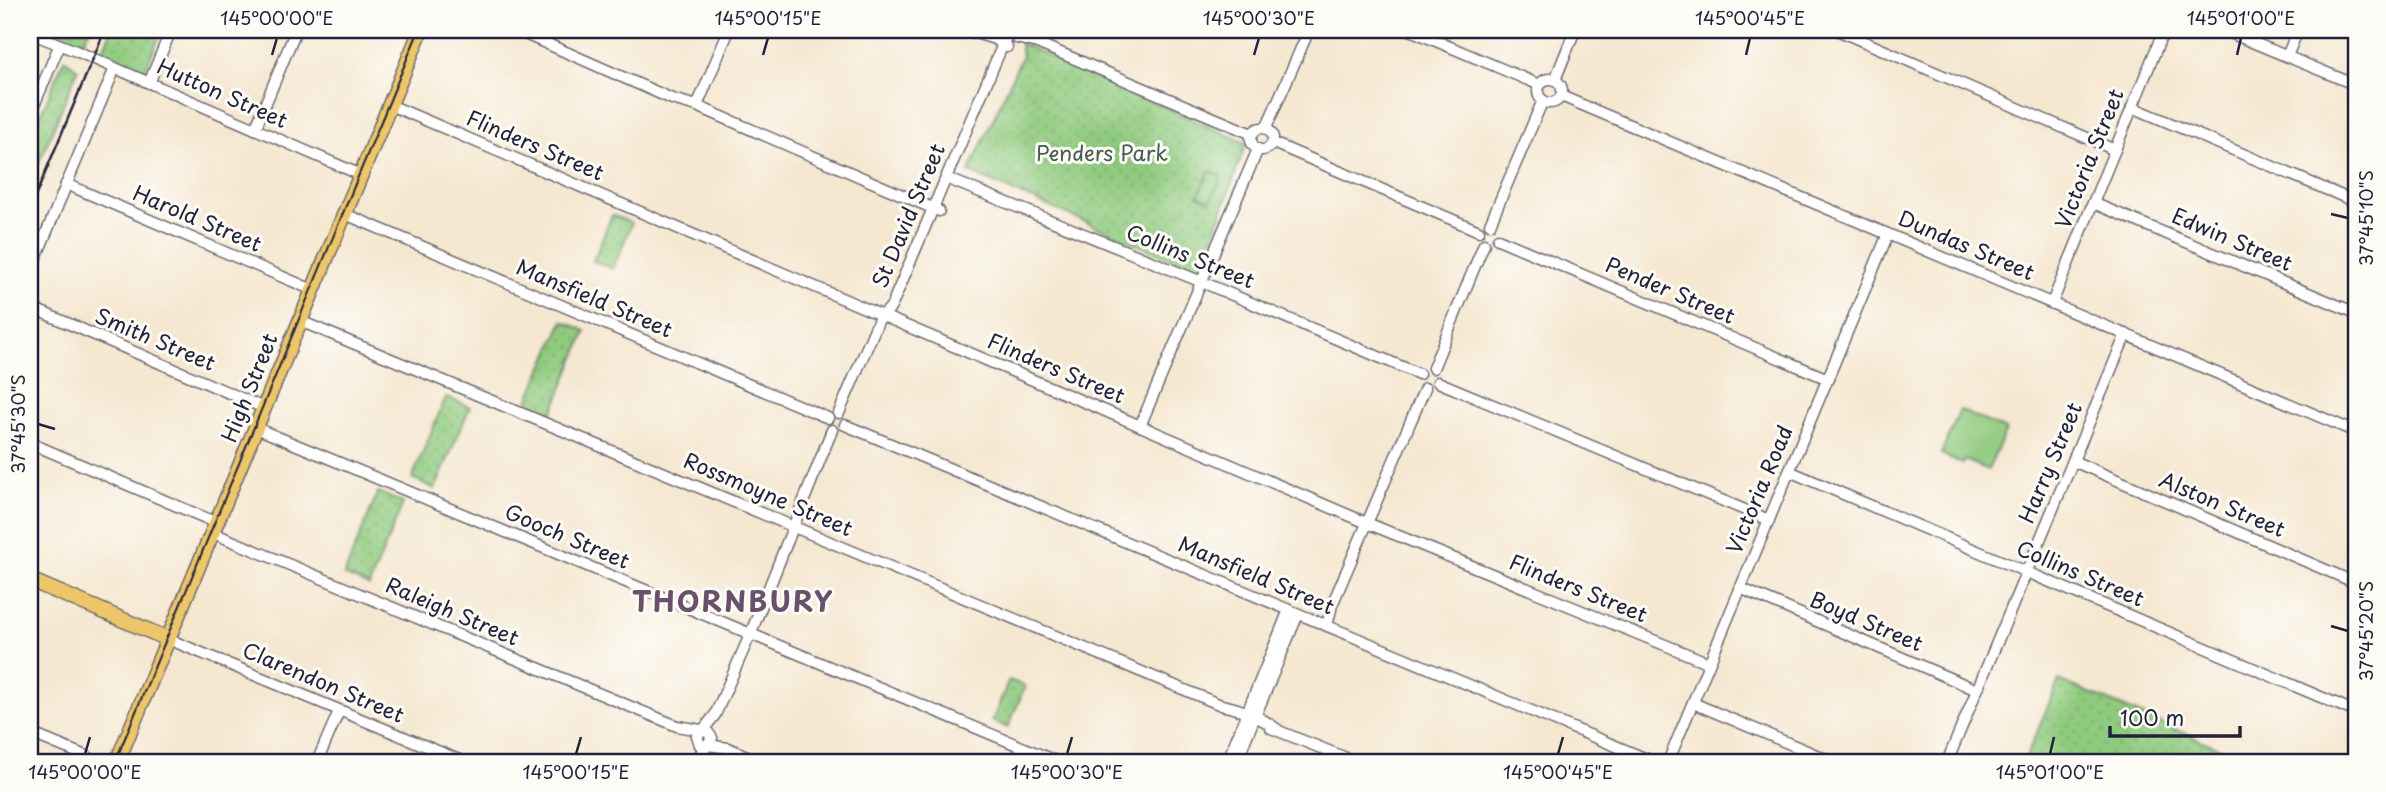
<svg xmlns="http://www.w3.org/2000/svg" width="2386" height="792" font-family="'Playpen Sans',sans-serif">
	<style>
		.grass { fill: url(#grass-dots); stroke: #58765c; stroke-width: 2 }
		.garden { fill: #8fca7e; stroke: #58765c; stroke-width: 2 }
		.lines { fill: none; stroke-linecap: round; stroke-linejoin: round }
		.minor-casing { stroke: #6c676f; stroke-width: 13 }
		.major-casing { stroke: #6c676f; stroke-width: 17 }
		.minor { stroke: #fff; stroke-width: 10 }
		.major { stroke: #ecc669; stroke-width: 14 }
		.tram { stroke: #22223b; stroke-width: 2 }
		.rail { stroke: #22223b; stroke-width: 2.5 }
		.ticks { fill: none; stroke: #22223b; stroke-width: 2.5 }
		.labels { text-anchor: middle; stroke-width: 6; stroke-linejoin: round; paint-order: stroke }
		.street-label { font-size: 21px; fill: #22223b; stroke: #fdfcf7 }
		.park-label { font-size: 21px; fill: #485d52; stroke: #fdfcf7 }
		.district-label { font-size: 28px; font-weight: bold; letter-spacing: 2px; fill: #69516b; stroke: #fdfcf7 }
		.neatline { fill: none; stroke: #22223b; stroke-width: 2.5 }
		.ticks-label { font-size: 18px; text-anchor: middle; fill: #22223b }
	</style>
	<defs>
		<pattern id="grass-dots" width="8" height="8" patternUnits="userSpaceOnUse" patternTransform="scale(1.75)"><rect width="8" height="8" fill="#8fca7e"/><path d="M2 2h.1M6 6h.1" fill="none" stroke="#7bad6e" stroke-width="1.8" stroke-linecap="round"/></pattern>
	</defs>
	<rect width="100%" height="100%" fill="#fdfcf7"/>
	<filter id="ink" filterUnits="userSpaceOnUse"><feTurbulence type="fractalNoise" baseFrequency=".0143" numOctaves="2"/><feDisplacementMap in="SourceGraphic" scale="14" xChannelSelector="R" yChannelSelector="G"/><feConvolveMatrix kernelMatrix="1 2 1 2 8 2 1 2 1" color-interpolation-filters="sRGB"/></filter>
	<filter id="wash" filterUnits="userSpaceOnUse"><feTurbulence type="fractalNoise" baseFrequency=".00686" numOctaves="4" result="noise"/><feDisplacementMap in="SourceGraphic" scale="28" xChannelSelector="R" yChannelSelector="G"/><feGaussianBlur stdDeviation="1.57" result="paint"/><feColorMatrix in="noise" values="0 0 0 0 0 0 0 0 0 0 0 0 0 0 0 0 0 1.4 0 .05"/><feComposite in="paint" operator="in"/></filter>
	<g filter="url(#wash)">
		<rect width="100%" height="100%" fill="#f5e7d0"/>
		<!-- grass -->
		<g class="grass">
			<path d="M 49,30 L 89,30 L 82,46 Z"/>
			<path d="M 111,30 L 162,30 L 145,71 L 102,53 Z"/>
			<path d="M 1020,43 L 1246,143 L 1201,272 L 969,172 L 1022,56 Z"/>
			<path d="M 64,59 L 78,69 L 30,184 L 30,140 Z"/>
			<path d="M 612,215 L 632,223 L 613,269 L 593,261 Z"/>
			<path d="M 563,321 L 586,331 L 552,413 L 527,403 Z"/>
			<path d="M 446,397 L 470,407 L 435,489 L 412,478 Z"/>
			<path d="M 378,492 L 403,503 L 369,586 L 344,575 Z"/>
			<path d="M 1009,680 L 1025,686 L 1008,728 L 992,721 Z"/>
			<path d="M 2059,680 L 2252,762 L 2024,762 Z"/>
		</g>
		<!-- garden -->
		<g class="garden">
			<path d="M 1210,171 L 1222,177 L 1210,201 L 1198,195 Z"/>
			<path d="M 1960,410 L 2006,430 L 1988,470 L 1965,460 L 1963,464 L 1941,454 Z"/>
		</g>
	</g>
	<g filter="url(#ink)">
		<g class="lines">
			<!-- minor casing -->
			<g class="minor-casing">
				<g id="minor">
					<path d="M 516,30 L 672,99 L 697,106 L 939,211"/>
					<path d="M 965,30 L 995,39 L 1007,47"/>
					<path d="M 1410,30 L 1540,85"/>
					<path d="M 1837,30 L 2115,150"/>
					<path d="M 2223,30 L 2356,85"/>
					<path d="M 1008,31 L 1016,38 L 1037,43 L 1252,134"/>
					<path d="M 30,33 L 76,51 L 361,175"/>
					<path d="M 2287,56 L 2298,30"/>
					<circle cx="1550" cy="91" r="12"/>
					<path d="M 1555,80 L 1575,30"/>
					<path d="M 149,83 L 171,30"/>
					<path d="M 1561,96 L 2356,432"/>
					<path d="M 390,105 L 1367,523 L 1709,663"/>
					<path d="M 697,106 L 729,30"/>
					<path d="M 2132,107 L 2356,202"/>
					<path d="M 30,115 L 59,46"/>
					<path d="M 1266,128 L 1309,30"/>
					<circle cx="1262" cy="139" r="11"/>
					<path d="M 255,129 L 296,30"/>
					<path d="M 1273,143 L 1479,231"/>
					<path d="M 946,178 L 1202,282 L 1419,374"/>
					<path d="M 66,184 L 313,290"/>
					<path d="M 2093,203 L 2356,313"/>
					<path d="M 345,214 L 828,418"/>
					<path d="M 1490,224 L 1543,100"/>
					<path d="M 1498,239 L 1828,379"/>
					<path d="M 30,272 L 115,68"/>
					<path d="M 2052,303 L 2164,30"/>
					<path d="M 30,307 L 264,408"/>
					<path d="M 300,321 L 1221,705 C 1242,709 1261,717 1278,730"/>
					<path d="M 1433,368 L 1484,244"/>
					<path d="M 1438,382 L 1769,520"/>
					<path d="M 839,413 L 879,319 L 891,307 L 1009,30"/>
					<path d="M 845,425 L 1654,762"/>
					<path d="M 1140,426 L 1258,149"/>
					<path d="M 256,428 L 1058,762"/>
					<path d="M 30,443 L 217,523"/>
					<path d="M 2073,461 L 2356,583"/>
					<path d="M 1789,471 L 2356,712"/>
					<path d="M 213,533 L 677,726 L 707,731 L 712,738 L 707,746 L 700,745 L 697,736 L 702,731"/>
					<path d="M 1740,588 L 1977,690"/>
					<path d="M 1327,626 L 1332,605 L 1425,388"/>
					<path d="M 168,639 L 464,762"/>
					<path d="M 1693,703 L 1833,762"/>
					<path d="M 1271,728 L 1356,762"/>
					<path d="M 703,730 L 715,715 L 750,635 L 832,430"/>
					<path d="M 30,733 L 88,757 L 94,762"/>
					<path d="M 708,745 L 728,748 L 761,762"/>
					<path d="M 317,762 L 339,711"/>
					<path d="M 694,762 L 707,746"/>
					<path d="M 1227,762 L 1289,610"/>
					<path d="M 1236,762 L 1298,614"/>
					<path d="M 1668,762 L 1888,234"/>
					<path d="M 1947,762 L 2126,334"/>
				</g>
			</g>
			<!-- major casing -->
			<g class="major-casing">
				<g id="major">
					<path d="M 30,580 L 168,639"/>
					<path d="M 117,762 L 421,30"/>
				</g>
			</g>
			<!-- minor -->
			<use href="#minor" class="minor"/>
			<!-- major -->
			<use href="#major" class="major"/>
			<!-- tram -->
			<path class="tram" d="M 115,762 L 419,30"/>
			<!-- rail -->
			<path class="rail" d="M 30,209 L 105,30"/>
		</g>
	</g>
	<!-- ticks -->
	<path class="ticks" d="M 272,55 L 277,38M 763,55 L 768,38M 1254,55 L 1259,38M 1746,55 L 1750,38M 2237,55 L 2241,38M 2331,214 L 2348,218M 38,424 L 55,429M 2331,626 L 2348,631M 85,754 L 90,737M 576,754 L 581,737M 1067,754 L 1072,737M 1558,754 L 1563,737M 2050,754 L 2054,737"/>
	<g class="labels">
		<!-- street labels -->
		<g class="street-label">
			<text transform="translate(222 94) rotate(24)" y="7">Hutton Street</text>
			<text transform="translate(535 146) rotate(23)" y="7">Flinders Street</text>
			<text transform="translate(2090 159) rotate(-68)" y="7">Victoria Street</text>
			<text transform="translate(909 216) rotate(-67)" y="7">St David Street</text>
			<text transform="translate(197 219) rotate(23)" y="7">Harold Street</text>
			<text transform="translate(2232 240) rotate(23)" y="7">Edwin Street</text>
			<text transform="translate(1966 246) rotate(23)" y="7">Dundas Street</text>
			<text transform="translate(1190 257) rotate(22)" y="7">Collins Street</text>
			<text transform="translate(1670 291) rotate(23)" y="7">Pender Street</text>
			<text transform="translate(594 299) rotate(23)" y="7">Mansfield Street</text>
			<text transform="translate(155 340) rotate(23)" y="7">Smith Street</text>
			<text transform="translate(1056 369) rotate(23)" y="7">Flinders Street</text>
			<text transform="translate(250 388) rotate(-68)" y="7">High Street</text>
			<text transform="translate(2051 463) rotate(-67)" y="7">Harry Street</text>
			<text transform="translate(1760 490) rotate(-67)" y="7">Victoria Road</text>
			<text transform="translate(768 495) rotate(23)" y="7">Rossmoyne Street</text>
			<text transform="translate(2222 505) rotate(23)" y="7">Alston Street</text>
			<text transform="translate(567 537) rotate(23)" y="7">Gooch Street</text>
			<text transform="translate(2080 574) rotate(23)" y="7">Collins Street</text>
			<text transform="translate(1256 576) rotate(23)" y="7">Mansfield Street</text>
			<text transform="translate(1578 589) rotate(22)" y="7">Flinders Street</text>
			<text transform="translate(452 612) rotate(23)" y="7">Raleigh Street</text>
			<text transform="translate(1866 622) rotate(23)" y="7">Boyd Street</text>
			<text transform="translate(323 683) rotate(23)" y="7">Clarendon Street</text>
		</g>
		<!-- park labels -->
		<g class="park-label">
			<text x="1102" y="161">Penders Park</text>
		</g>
		<!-- district labels -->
		<g class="district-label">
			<text x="733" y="612">THORNBURY</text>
		</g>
	</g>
	<!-- margin -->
	<rect width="2386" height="792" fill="none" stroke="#fdfcf7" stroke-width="77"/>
	<!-- scale -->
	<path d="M2110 726v10h130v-10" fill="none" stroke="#22223b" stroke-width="3.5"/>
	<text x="2120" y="726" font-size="21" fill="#22223b" stroke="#fdfcf7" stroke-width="5" paint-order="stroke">100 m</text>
	<rect x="38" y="38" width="2310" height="716" class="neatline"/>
	<g class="ticks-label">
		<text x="277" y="25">145°00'00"E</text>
		<text x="768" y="25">145°00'15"E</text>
		<text x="1259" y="25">145°00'30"E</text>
		<text x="1750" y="25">145°00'45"E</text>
		<text x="2241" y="25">145°01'00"E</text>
		<text transform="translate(2367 218) rotate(-90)" y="6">37°45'10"S</text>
		<text transform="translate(19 424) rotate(-90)" y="6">37°45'30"S</text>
		<text transform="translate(2367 631) rotate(-90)" y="6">37°45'20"S</text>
		<text x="85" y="779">145°00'00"E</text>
		<text x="576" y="779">145°00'15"E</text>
		<text x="1067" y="779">145°00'30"E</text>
		<text x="1558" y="779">145°00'45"E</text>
		<text x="2050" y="779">145°01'00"E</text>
	</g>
</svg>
